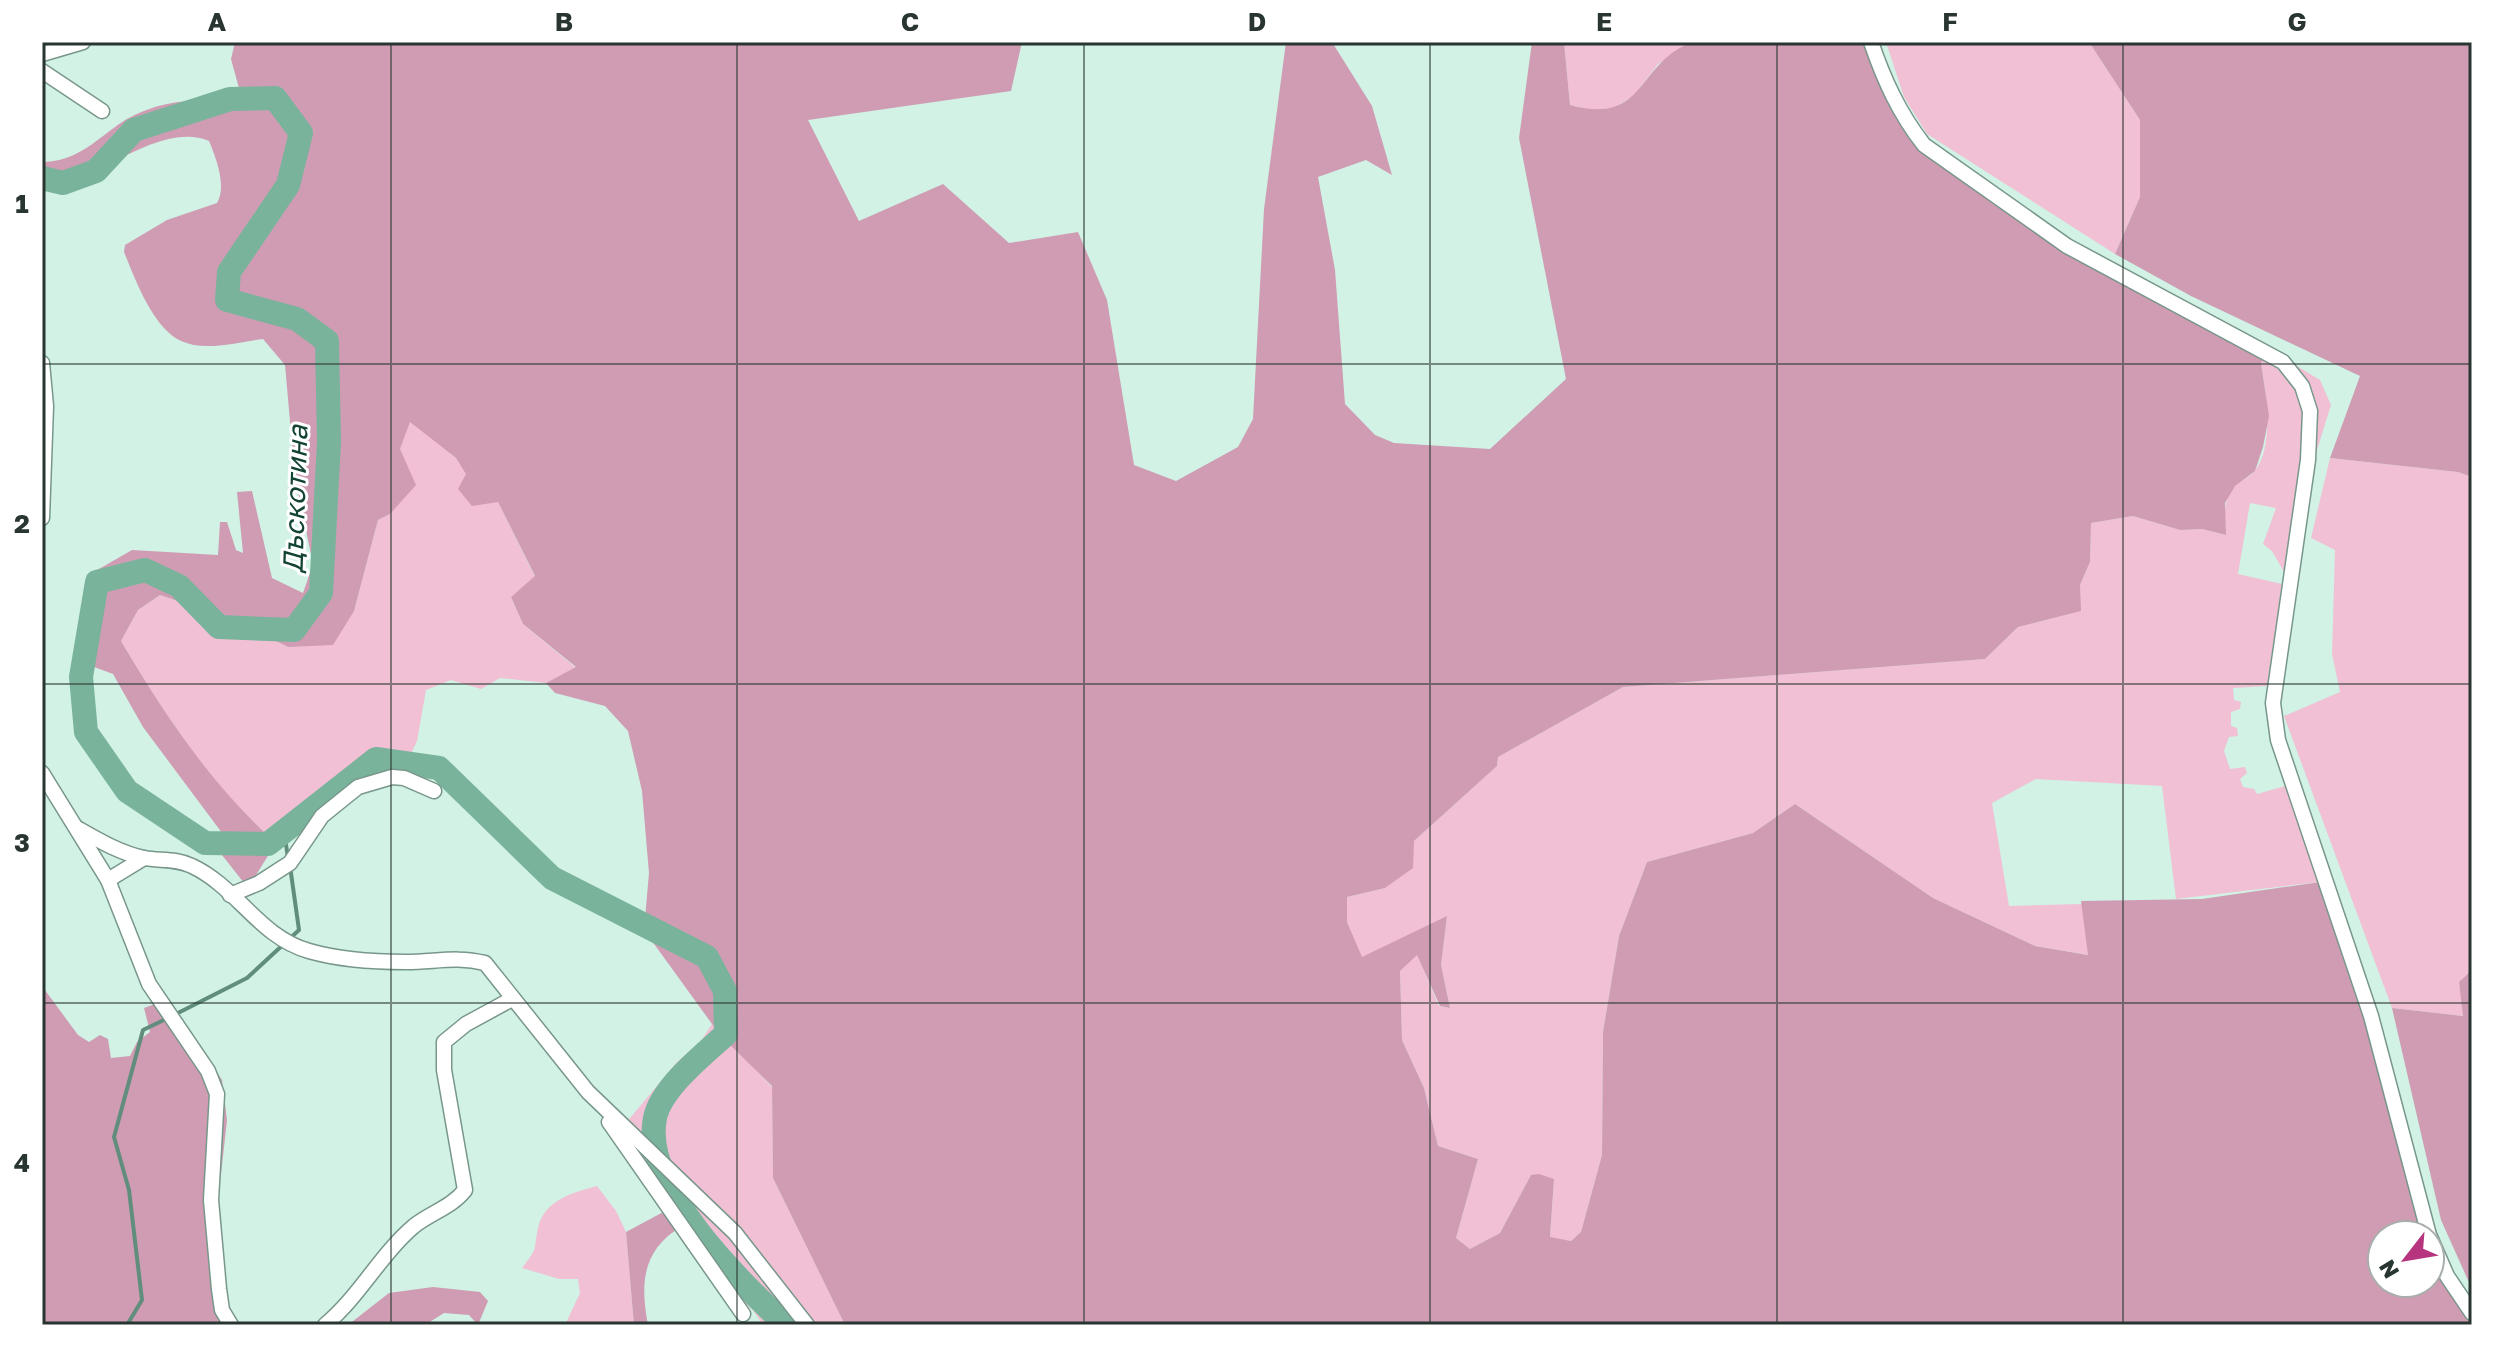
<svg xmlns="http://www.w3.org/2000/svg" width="2514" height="1367" font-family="'Golos Text',sans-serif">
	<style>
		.green { fill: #f1c0d5 }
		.forest { fill: #cf9cb3; fill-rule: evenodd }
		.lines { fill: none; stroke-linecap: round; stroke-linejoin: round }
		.stream { stroke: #618d7c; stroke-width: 4 }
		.river { stroke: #7ab39c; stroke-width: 24 }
		.minor-casing { stroke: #78978a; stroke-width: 17 }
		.minor { stroke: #fff; stroke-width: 14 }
		.grid { fill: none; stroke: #283530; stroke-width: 2; stroke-opacity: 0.55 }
		.labels { text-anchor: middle; stroke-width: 6; stroke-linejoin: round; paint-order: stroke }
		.water-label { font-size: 28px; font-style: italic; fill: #134333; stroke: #fff }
		.neatline { fill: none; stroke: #283530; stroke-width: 3 }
		.grid-label { font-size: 26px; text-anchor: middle; font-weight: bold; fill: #283530 }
	</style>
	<rect width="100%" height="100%" fill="#d1f2e4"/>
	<!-- green -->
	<g class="green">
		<path d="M 1564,42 L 1692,42 L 1658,64 L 1634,96 L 1615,107 L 1594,111 L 1570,105 Z"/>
		<path d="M 1886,42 L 2089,42 L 2140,120 L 2140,197 L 2115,254 L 1927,134 L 1904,97 Z"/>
		<path d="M 2266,355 L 2279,355 L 2320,380 L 2331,405 L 2290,537 L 2284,572 L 2272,551 L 2263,544 L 2276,508 L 2250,503 L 2238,574 L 2282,584 L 2267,686 L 2233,688 L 2234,700 L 2241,702 L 2240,709 L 2231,712 L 2231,726 L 2237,728 L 2238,736 L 2229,737 L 2224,751 L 2230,769 L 2245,767 L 2247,773 L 2240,779 L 2243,787 L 2254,789 L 2257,794 L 2285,786 L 2296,802 L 2327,881 L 2176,899 L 2162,786 L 2036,779 L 1992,803 L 2009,906 L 2082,904 L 2089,955 L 2035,946 L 1933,898 L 1795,804 L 1753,833 L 1647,862 L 1619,936 L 1603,1032 L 1602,1155 L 1581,1232 L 1571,1241 L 1550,1238 L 1554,1179 L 1531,1175 L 1500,1233 L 1470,1249 L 1456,1238 L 1478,1159 L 1438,1146 L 1424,1088 L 1402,1040 L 1400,970 L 1417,954 L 1439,1006 L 1450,1008 L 1441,965 L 1447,917 L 1361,958 L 1347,922 L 1347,897 L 1385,888 L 1414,841 L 1497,766 L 1498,757 L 1623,687 L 1985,659 L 2018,627 L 2080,611 L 2080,585 L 2090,562 L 2091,523 L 2133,516 L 2180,530 L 2202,529 L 2226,535 C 2225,517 2222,502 2234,487 C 2239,481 2248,478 2254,472 C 2275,447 2266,392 2261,363 Z"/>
		<path d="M 410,421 L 456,458 L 467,474 L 498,502 L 535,577 L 511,597 L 523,624 L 576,668 L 546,683 L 500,678 L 481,689 L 451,680 L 426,690 L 417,741 L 410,756 L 374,761 L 305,824 L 276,843 C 212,787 164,714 121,641 L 138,610 L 160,595 L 234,620 L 288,647 L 354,611 L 378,520 L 390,514 L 400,449 Z"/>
		<path d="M 2330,458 L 2458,472 L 2472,477 L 2472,970 L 2459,982 L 2464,1016 L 2392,1008 L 2284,716 L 2340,692 L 2332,654 L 2335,550 L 2311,538 Z"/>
		<path d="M 712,1024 L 772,1087 L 773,1178 L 845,1325 L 763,1325 L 753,1310 L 730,1290 L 682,1226 L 682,1206 L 625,1124 L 677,1062 L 699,1044 Z"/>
		<path d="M 597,1186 L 616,1211 L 626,1232 L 634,1325 L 565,1325 L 580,1293 L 578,1279 L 559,1279 L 522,1268 C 539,1246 533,1252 538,1228 C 544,1200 574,1192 597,1186 Z"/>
	</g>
	<!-- forest -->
	<g class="forest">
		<path d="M 235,42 L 1022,42 L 1011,91 L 808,120 L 859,221 L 943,184 L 1009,243 L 1078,232 L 1107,300 L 1134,465 L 1176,481 L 1238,447 L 1253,419 L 1264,209 L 1286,42 L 1332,42 L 1372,106 L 1392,175 L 1366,160 L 1318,177 L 1335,270 L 1345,404 L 1375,435 L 1394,443 L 1490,449 L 1566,379 L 1519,138 L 1532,42 L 1564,42 L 1570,105 C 1647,126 1636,63 1691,43 C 1703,39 1722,42 1734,42 C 1779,42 1824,42 1869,42 L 1896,118 L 1920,151 L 1993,202 L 2266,355 L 2261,363 L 2269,416 L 2263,447 L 2255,471 L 2235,486 L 2225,503 L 2226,535 L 2202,529 L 2180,530 L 2133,516 L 2091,523 L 2090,562 L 2080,585 L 2081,611 L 2018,627 L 1985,659 L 1623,687 L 1498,757 L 1497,766 L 1414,841 L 1413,868 L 1385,888 L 1347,897 L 1347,922 L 1362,957 L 1447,916 L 1441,965 L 1450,1008 L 1440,1006 L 1417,955 L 1400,971 L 1402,1040 L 1424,1088 L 1438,1146 L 1478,1159 L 1456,1238 L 1470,1249 L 1500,1233 L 1531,1175 L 1539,1174 L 1554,1179 L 1550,1237 L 1571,1241 L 1581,1232 L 1602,1155 L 1603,1032 L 1619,936 L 1647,862 L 1753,833 L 1795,804 L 1933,898 L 2035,946 L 2088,955 L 2081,901 L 2202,899 L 2327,881 L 2449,1284 L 2472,1325 L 845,1325 L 773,1178 L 772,1086 L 720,1035 L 644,930 L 649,873 L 642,791 L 628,731 L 605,706 L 555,693 L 546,683 L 576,667 L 523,624 L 511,597 L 535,576 L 498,502 L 472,506 L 458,489 L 466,474 L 456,458 L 410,422 L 400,449 L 416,485 L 390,514 L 378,520 L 354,611 L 333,645 L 288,647 L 234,620 L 160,595 L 138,610 L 121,641 C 164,714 212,786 276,843 L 248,888 L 222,855 L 228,841 L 143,727 L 113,674 L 86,664 L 78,648 L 92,573 L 132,550 L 218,555 L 220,522 L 227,522 L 236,550 L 243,553 L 237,492 L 252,491 L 272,578 L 303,593 L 313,564 L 295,477 L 285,365 L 263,339 C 238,342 205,352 181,341 C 153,328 135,279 124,252 L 125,245 L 167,220 L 217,203 C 227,186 216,158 209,141 C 159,120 94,184 42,189 L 42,162 C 75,162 94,142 119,124 C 153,100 207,93 245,110 L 231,59 ZM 2382,1235 L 2430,1235 L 2430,1283 L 2382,1283 Z"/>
		<path d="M 2089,42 L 2472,42 L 2472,477 L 2458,472 L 2330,458 L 2360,376 L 2191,296 L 2115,254 L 2140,197 L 2140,120 Z"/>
		<path d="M 2472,970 L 2472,1289 L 2441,1220 L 2392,1008 L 2463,1016 L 2459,982 Z"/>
		<path d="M 42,986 L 78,1035 L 89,1042 L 100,1035 L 108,1039 L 111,1058 L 130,1056 L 137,1042 L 150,1032 L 144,1008 L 169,999 L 222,1080 L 227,1120 L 217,1210 L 216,1300 L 231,1325 L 42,1325 Z"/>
		<path d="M 667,1210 L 682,1226 C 642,1250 640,1283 648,1325 L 634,1325 L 626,1232 Z"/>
		<path d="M 433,1287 L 480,1292 L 488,1301 L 478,1325 L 469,1315 L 444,1313 L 425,1325 L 348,1325 L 389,1293 Z"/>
	</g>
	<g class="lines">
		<!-- stream -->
		<g class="stream">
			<path d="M 284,831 L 288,858"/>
			<path d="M 176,1014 L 247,978 L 299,930 L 290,866"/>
			<path d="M 127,1325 L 142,1300 L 129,1190 L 114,1137 L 143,1030 L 168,1018"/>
		</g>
		<!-- river -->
		<path class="river" d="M 42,178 L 63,183 L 96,171 L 134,130 L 230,99 L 275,98 L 301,133 L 288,185 L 229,272 L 227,300 L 297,319 L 327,341 L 329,442 L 321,593 L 294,630 L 219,627 L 179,586 L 145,570 L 97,582 L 81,677 L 86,732 L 127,791 L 205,843 L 268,844 L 376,759 L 439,768 L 552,878 L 707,957 L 725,991 L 726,1034 C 704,1054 661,1088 655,1118 C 641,1187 739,1281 786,1325"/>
		<!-- minor casing -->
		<g class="minor-casing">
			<g id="minor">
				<path d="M 1871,42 C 1884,80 1899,113 1924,145 L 2067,246 L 2283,362 L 2302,386 L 2310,411 L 2308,460 L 2273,703 L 2278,740 L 2371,1016 L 2429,1235"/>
				<path d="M 42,54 L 83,42"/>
				<path d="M 42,71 L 102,111"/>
				<path d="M 42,363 L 46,406 L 42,518"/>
				<path d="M 42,773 L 108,880 L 149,984 L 208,1071 L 217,1094 L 211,1200 L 219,1289 L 222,1310 L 231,1325"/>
				<path d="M 77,828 C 98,840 120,853 144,858 C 160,861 176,858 192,866 C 237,887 259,937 309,951 C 340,960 375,962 406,962 C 435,962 457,956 485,963 L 588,1092 L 735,1233 L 807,1325"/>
				<path d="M 108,880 L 144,858"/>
				<path d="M 230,895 L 259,883 L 290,863 L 322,816 L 358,787 L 392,777 L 404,778 L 434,791"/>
				<path d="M 609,1122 L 743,1314"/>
				<path d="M 2430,1237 L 2447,1276 L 2472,1313"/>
				<path d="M 325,1325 C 359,1297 380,1255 414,1226 C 430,1213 452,1207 465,1190 L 444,1070 L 444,1042 L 466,1024 L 512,999"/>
			</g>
		</g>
		<!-- minor -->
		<use href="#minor" class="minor"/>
	</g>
	<!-- grid -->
	<path class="grid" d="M 391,42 L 391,1325M 737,42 L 737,1325M 1084,42 L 1084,1325M 1430,42 L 1430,1325M 1777,42 L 1777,1325M 2123,42 L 2123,1325M 42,364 L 2472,364M 42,684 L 2472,684M 42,1003 L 2472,1003"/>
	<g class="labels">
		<!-- water labels -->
		<g class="water-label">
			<text transform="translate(295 499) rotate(-88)" y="10">Дъскотина</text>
		</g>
	</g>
	<!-- border -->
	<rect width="2514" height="1367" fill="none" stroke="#ffffff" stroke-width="88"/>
	<!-- north arrow -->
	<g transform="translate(2406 1259) rotate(239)"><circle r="38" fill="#ffffff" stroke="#a9aeac" stroke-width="2"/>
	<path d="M0-6L14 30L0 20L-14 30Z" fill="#b7357e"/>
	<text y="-12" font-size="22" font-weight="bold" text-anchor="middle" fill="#283530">N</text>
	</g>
	<rect x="44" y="44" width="2426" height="1279" class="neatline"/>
	<g class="grid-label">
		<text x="217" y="31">A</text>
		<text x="564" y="31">B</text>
		<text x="910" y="31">C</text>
		<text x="1257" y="31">D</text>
		<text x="1604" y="31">E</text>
		<text x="1950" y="31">F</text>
		<text x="2297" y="31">G</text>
		<text x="22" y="213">1</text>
		<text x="22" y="533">2</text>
		<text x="22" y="852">3</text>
		<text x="22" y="1172">4</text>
	</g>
</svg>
